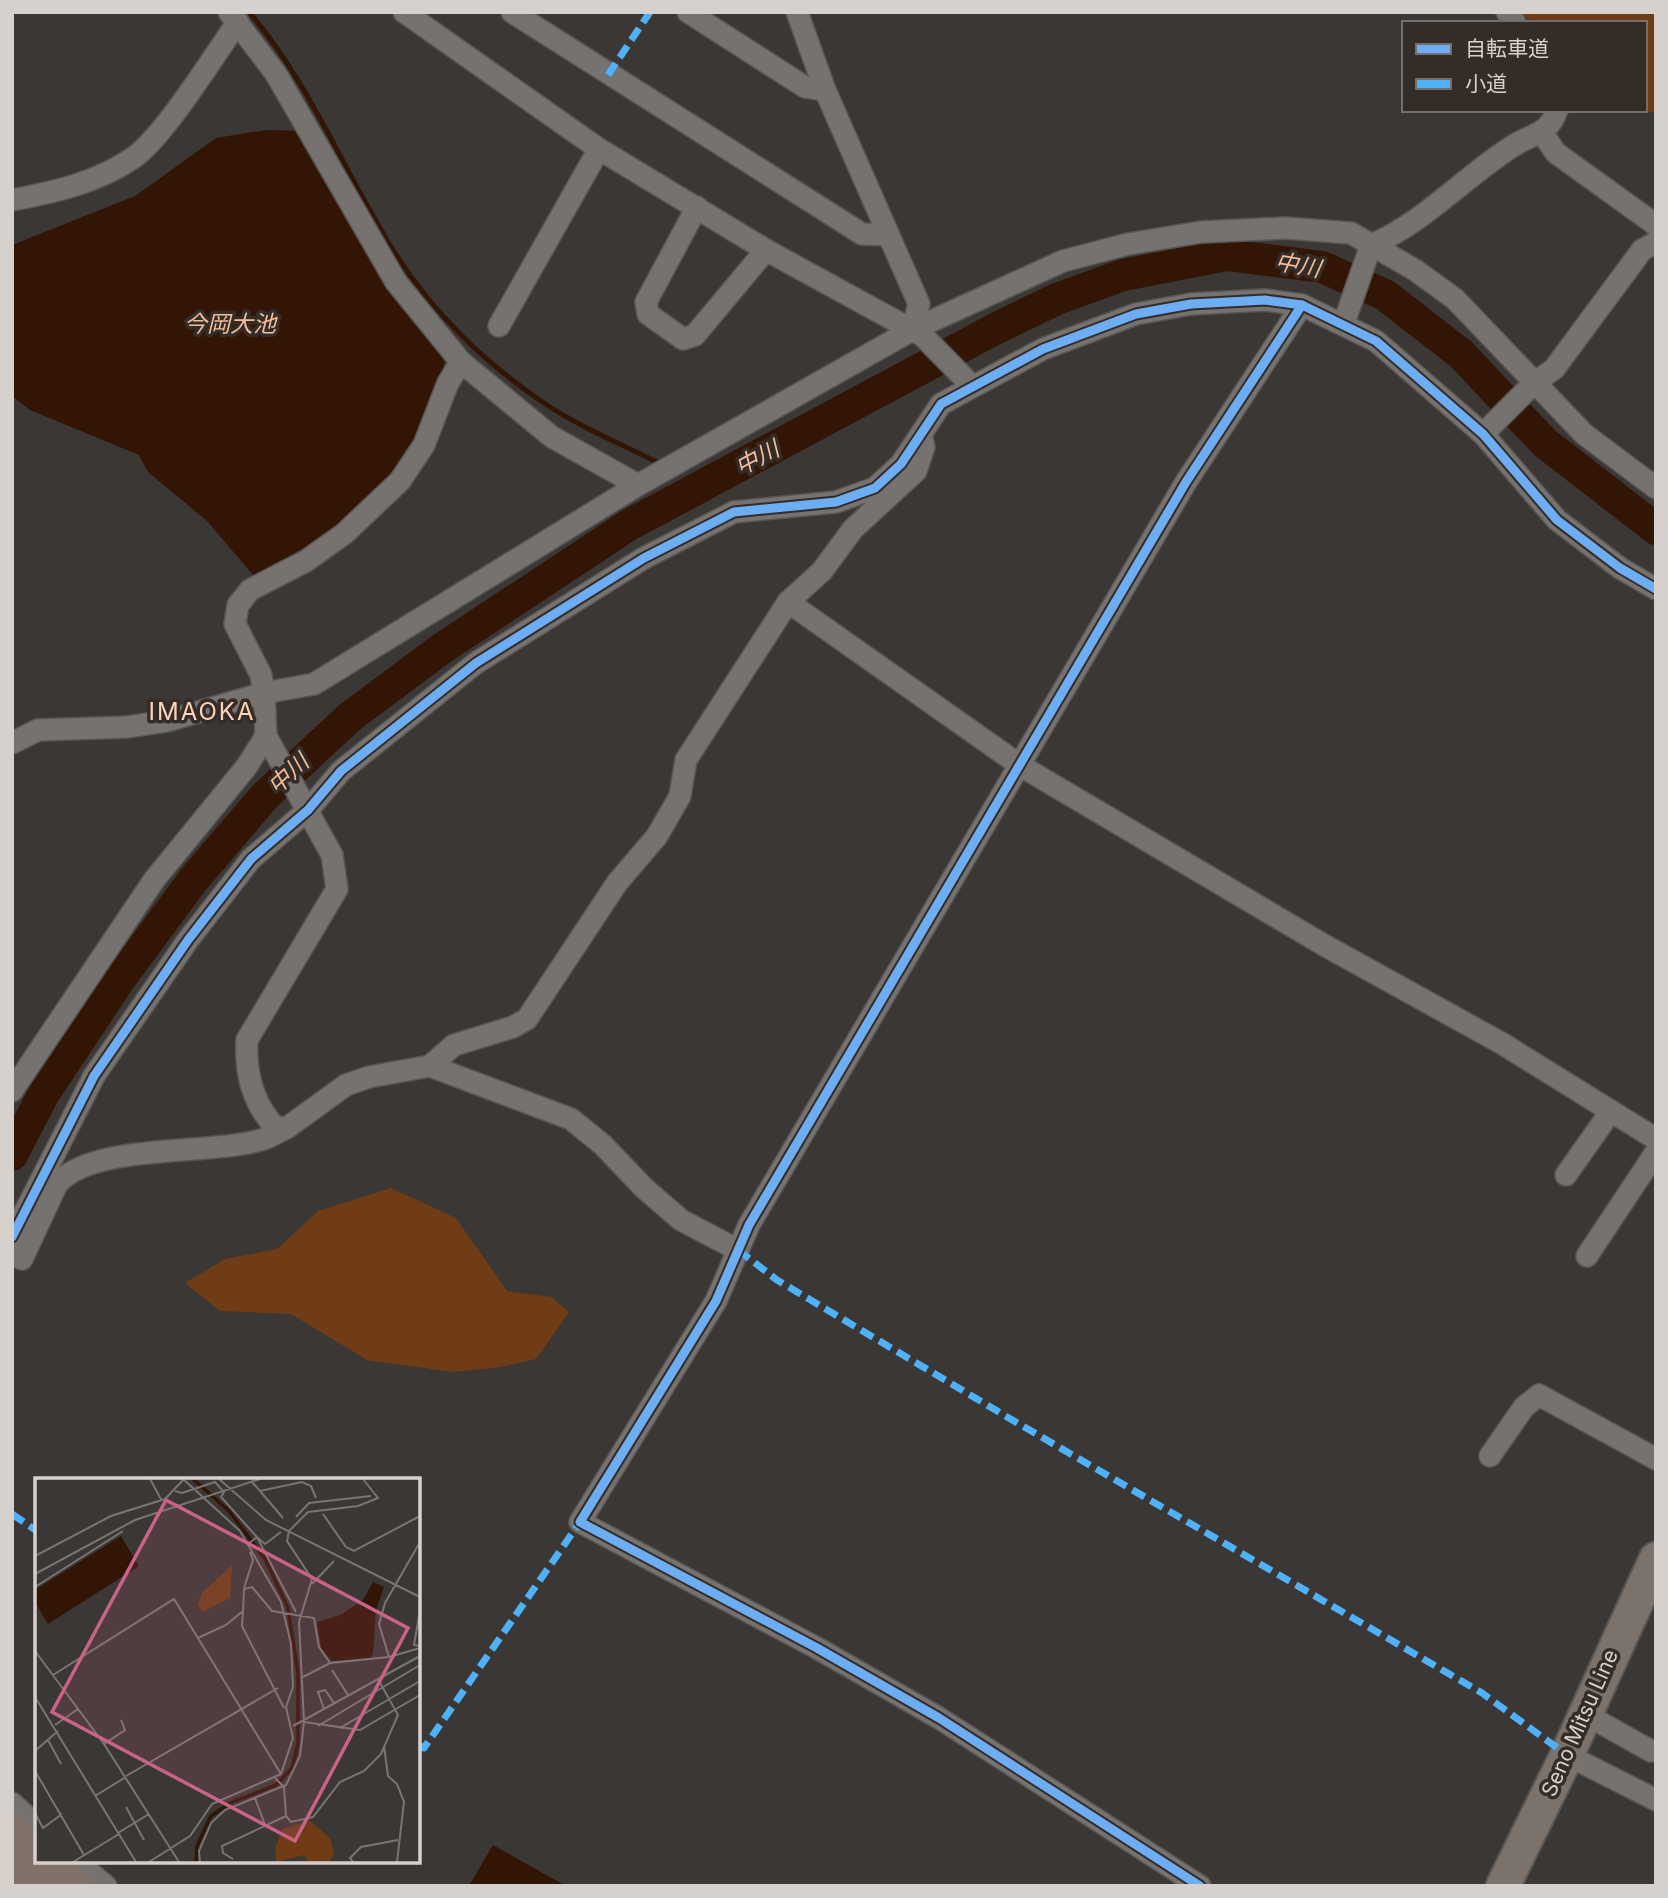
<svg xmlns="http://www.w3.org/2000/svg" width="1668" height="1898" font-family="Inter,'Noto Sans JP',sans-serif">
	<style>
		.green { fill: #6f3c16 }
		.water { fill: #321505 }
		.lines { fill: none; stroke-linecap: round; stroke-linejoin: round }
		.stream { stroke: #321505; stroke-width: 5 }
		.river { stroke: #321505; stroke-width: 32 }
		.minor-casing { stroke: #595552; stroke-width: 24 }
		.primary-casing { stroke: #595552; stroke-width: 37 }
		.motorway-casing { stroke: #595552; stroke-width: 42 }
		.minor { stroke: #767270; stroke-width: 21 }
		.primary { stroke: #7c726c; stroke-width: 33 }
		.motorway { stroke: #807269; stroke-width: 38 }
		.quiet { stroke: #4fb1f8; stroke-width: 7; stroke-dasharray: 14 7; stroke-linecap: butt }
		.cycleway-casing { stroke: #342c27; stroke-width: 13 }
		.cycleway { stroke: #6dadf4; stroke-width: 9 }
		.labels { text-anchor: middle; stroke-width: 7; stroke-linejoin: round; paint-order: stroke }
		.street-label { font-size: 21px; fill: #d7d1ce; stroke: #342c27 }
		.water-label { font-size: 23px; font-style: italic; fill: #f4bd9c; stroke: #342c27 }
		.quarter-label { font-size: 24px; letter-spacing: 2px; fill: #fdd2b8; stroke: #342c27 }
		.inset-river { fill: none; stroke: #321505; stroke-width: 3.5 }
		.inset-road { fill: none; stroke: #797572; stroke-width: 2 }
		.view { fill: #ca6289; fill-opacity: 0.15; stroke: #ca6289; stroke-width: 3.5 }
		.inset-edge { fill: none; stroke: #d7d1ce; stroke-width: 3.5 }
	</style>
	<rect width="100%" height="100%" fill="#3b3734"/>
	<!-- green -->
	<g class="green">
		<path d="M 1519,12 L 1656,12 L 1656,112 L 1635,113 L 1628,110 L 1645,110 L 1645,23 L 1534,23 Z"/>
		<path d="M 391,1188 L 456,1218 L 507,1291 L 551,1297 L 569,1312 L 536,1359 L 500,1367 L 453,1372 L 367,1360 L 291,1314 L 220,1311 L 185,1283 L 225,1259 L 277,1249 L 318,1211 Z"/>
	</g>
	<!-- water -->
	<g class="water">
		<path d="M 266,130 L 304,131 L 446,356 C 438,392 424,434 403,466 C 373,511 303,558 254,576 L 207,521 L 148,472 L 139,455 L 30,410 L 12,396 L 12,245 L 135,196 L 216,138 Z"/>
		<path d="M 493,1845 L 566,1886 L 469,1886 Z"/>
	</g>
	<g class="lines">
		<!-- stream -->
		<g class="stream">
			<path d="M 249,12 C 310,83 345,174 395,253 C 432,312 486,364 544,403 C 578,426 619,443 657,462"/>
			<path d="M 690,478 L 703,485"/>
		</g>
		<!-- river -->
		<path class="river" d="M 12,1155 L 43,1095 L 120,979 L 194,879 L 265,796 L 350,717 L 441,649 L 629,525 L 995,329 L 1057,299 L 1123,275 L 1227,255 L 1322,267 L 1385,295 L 1461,354 L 1545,443 L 1656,529"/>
		<!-- minor casing -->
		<g class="minor-casing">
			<g id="minor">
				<path d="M 229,12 L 276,74 L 396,282 L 461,362 L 552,437 L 638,485"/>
				<path d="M 404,12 L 599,149 L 766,250 L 923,336 L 972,386"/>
				<path d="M 512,12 L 862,234 L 888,235"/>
				<path d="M 688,12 L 805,87 L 825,90"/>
				<path d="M 797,12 L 825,90 L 919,304 L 912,330"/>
				<path d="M 1507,12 L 1515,23"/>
				<path d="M 1542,133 L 1556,153 L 1656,225"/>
				<path d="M 12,200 C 55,192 96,183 133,158 C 164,137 214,55 238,22"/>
				<path d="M 697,207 L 646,302 L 648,314 L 683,339 L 695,335 L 766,250"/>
				<path d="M 1344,323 L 1371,245 C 1424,223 1465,176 1513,146 C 1531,134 1549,135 1557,110"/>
				<path d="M 499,326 L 599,149"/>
				<path d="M 461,362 L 448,383 L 424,445 L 400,481 L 344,534 L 306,561 L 250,590 L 238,605 L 235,624 L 261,675 L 264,693 L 266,736 L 332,855 L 337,889 L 247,1040 C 245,1073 253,1104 276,1128 L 288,1127 L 346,1085 L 369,1077 L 430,1066 L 571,1119 L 603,1145 L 644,1188 L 681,1220 L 738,1250"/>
				<path d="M 1483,434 L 1534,383 L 1554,369 L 1642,250 L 1656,242"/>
				<path d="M 788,602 L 1021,766 L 1324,945 L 1503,1044 L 1656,1139"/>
				<path d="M 12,743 L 38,730 L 127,727 L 167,721 L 264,693 L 314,684 L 638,485 L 912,330 L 1063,261 L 1128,244 L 1201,232 L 1285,228 L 1351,233 L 1415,270 L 1455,299 L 1584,434 L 1656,488"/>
				<path d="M 430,1066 L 454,1045 L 513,1027 L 527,1019 L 617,883 L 657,836 L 680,796 L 686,760 L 788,602 L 822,571 L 853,529 L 916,471 L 924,447 L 922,438"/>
				<path d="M 12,1091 L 154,880 L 247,766 L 266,736"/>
				<path d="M 1566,1175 L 1611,1111"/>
				<path d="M 12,1237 L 94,1076 L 188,940 L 251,859 L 308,810 L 341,771 L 476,663 L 644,558 L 734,512 L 836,502 L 875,488 L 901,464 L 941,404 L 1043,349 L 1136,314 L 1191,304 L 1265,300 L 1302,305 L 1376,341 L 1483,434 L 1557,520 L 1620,568 L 1656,589"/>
				<path d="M 12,1254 L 22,1259 L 57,1184 C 93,1142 211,1156 264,1139 C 272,1136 280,1131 288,1127"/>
				<path d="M 1587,1256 L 1656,1152"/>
				<path d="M 1490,1456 L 1524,1407 L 1539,1395 L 1656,1459"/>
				<path d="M 1585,1714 L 1651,1751"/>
				<path d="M 1567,1755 L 1656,1800"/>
				<path d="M 12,1803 L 37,1826"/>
				<path d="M 76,1861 L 106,1886"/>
				<path d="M 1200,1886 L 939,1718 L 817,1648 L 580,1522 L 716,1301 L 749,1225 L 1186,482 L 1302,305"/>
			</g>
		</g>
		<!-- primary casing -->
		<g class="primary-casing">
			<path id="primary" d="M 1503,1886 L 1567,1755 L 1656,1559"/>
		</g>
		<!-- motorway casing -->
		<g class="motorway-casing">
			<g id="motorway">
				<path d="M 12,1833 L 37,1854"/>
				<path d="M 45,1861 L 73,1886"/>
				<path d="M 12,1875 L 24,1886"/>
			</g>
		</g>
		<!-- minor -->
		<use href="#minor" class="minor"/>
		<!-- primary -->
		<use href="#primary" class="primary"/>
		<!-- motorway -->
		<use href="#motorway" class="motorway"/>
		<!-- quiet -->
		<g class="quiet">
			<path d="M 608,75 L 650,12"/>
			<path d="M 738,1250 L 777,1280 L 1014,1421 L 1482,1693 L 1567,1755"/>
			<path d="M 12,1514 L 37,1531"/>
			<path d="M 418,1745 L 424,1748 L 580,1522"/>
		</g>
		<!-- cycleway casing -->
		<g class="cycleway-casing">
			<g id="cycleway">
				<path d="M 12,1237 L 94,1076 L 188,940 L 251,859 L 308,810 L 341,771 L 476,663 L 644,558 L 734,512 L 836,502 L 875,488 L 901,464 L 941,404 L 1043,349 L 1136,314 L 1191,304 L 1265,300 L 1302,305 L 1376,341 L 1483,434 L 1557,520 L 1620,568 L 1656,589"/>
				<path d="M 1200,1886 L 939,1718 L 817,1648 L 580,1522 L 716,1301 L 749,1225 L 1186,482 L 1302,305"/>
			</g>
		</g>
		<!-- cycleway -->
		<use href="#cycleway" class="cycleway"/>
	</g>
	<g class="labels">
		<!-- street labels -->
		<g class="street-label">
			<text transform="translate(1580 1723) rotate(-66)" y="7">Seno Mitsu Line</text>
		</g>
		<!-- water labels -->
		<g class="water-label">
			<text transform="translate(1298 265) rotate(10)" y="8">中川</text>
			<text x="230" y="332">今岡大池</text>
			<text transform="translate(757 458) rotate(-28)" y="8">中川</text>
			<text transform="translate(288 774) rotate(-43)" y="8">中川</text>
		</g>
		<!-- quarter labels -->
		<g class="quarter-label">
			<text x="202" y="720">IMAOKA</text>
		</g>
	</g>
	<!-- overview -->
	<g transform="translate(35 1478)">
		<rect width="385" height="385" fill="#3b3734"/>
		<path d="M 197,87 L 195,120 L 167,134 L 163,127 L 167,115 ZM 275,343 L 295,360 L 299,374 L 295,384 L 273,384 L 269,377 L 241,384 L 240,371 L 247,351 Z" fill="#6f3c16"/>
		<path d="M 86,58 L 104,88 L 13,146 L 0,124 L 0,112 ZM 338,104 L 349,109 L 341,132 L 338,175 L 336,180 L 297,183 L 286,170 L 282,144 L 305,137 L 328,122 Z" fill="#321505"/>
		<path class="inset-river" d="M 158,1 L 194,33 L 230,81 L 253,130 L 263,195 L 263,265 L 257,290 L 241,307 L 195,325 L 176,338 L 162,368 L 161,384"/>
		<path class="inset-road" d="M 115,1 L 127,23M 184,1 L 231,42 L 385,119M 216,3 L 225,13 L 267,4 L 276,8 L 281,20M 140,13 L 147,15 L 180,4 L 189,14 L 186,19 L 222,59 L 261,134M 225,13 L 248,40M 288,36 L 311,69 L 319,73 L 385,38M 261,39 L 274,25 L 336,18M 254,53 L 273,34 L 323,28 L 343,20 L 328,1M 213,66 L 222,59 L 230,66 L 246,54M 0,78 L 76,38 L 130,21 L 149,1M 0,96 L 100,42 L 225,1M 277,106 L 299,83M 0,109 L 88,53M 209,110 L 218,82 L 215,74M 385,132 L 379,167 L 385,168M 208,133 L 207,148 L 249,230M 163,160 L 191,147 L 208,133 L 209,111 L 217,109 L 237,133 L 279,140 L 284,169 L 295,185M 0,173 L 69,266 L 144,384M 354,179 L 344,146 L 350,125 L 385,64M 297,192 L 313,217M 18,197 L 139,121 L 246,296M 268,199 L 295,185 L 354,179 L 385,170M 0,219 L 101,384M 289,231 L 283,214 L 290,212 L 299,225M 269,244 L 325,252 L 385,217M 20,247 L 43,231M 258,248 L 385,178M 283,248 L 385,187M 305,250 L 385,203M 13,262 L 26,286M 69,266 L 90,252 L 86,242M 349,268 L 353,298 L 362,306 L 369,324 L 362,384M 0,273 L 23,253M 0,293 L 49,377M 91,298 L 243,210M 240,300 L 249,309 L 251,338M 60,318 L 91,299M 220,320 L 230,347M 91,329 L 109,362M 0,335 L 8,350 L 27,336M 251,338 L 256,344 L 278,339 L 305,304 L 329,293 L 346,276 L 363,237 L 343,201M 83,355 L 114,336M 198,381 L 188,375 L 187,368 L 251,338M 38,384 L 84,356M 114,384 L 155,358 L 177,326 L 246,296 L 258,260 L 251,229 L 258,209 L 256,166 L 246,124 L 205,53 L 148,1M 165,384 L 164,373 L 176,345 L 190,332 L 251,307 L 265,278 L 269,244 L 264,144 L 277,101 L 252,63 L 254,53M 318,384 L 315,380 L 326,369 L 363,362"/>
		<path class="view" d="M 131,22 L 373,150 L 260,363 L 17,234 Z"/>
		<rect width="385" height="385" class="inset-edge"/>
	</g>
	<!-- border -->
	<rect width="1668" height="1898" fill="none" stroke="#d7d1ce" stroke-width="28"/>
	<!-- legend -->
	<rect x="1402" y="21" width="245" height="91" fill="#342c27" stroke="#756e6a" stroke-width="2"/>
	<rect x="1416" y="44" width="35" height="10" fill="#6dadf4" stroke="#756e6a" stroke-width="2"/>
	<text x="1465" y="56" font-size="21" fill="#d7d1ce">自転車道</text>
	<rect x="1416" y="79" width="35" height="10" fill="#4fb1f8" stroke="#756e6a" stroke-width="2"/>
	<text x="1465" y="91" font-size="21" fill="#d7d1ce">小道</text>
</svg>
